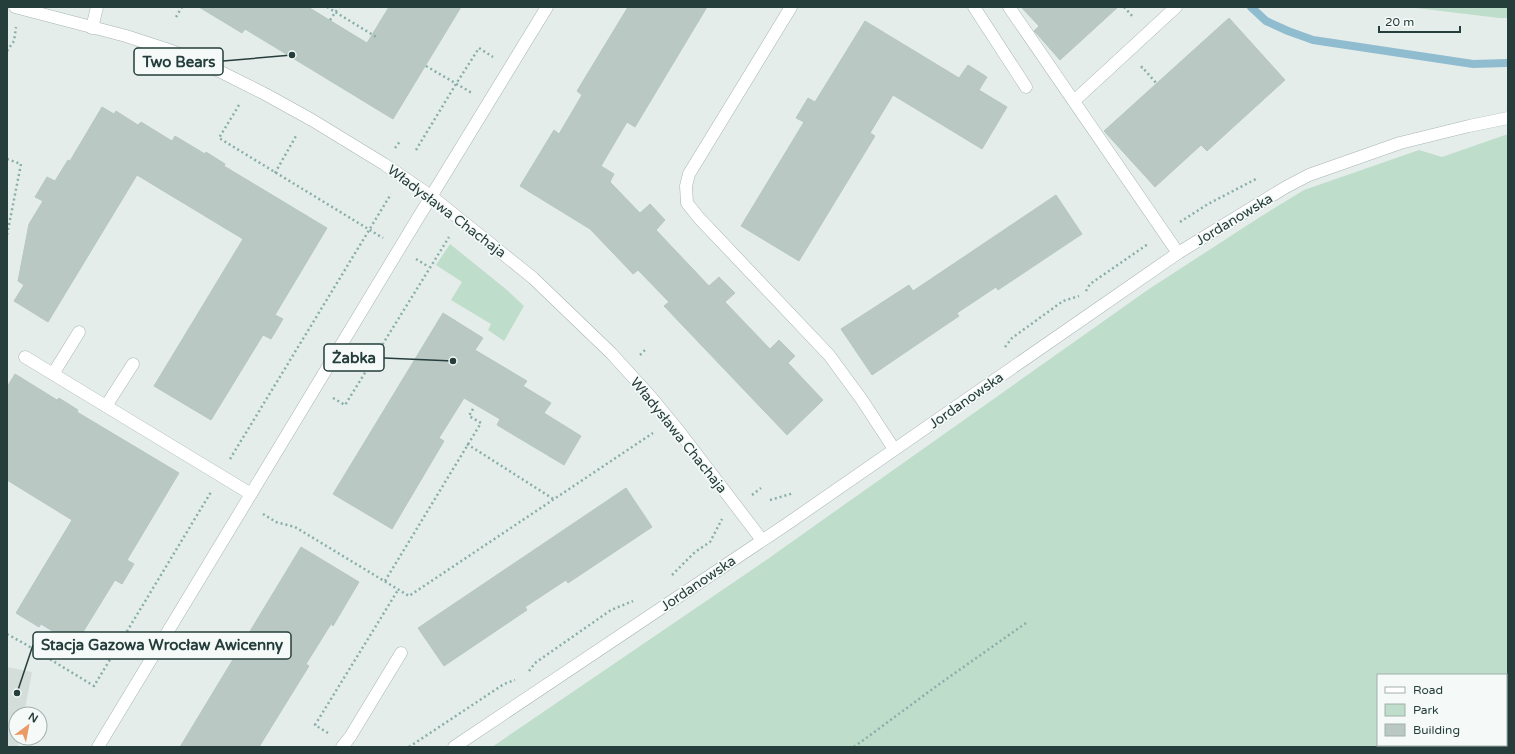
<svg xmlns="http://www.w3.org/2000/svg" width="1515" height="754" font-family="'Varela Round',sans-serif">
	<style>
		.built { fill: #d3ddda }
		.green { fill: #bfddcb; fill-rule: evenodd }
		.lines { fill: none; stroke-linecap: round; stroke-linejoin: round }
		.stream { stroke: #90bccf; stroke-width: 8 }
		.building { fill: #bac8c4; stroke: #b7c7c3 }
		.lane-casing { stroke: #a8b5b3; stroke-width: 13 }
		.street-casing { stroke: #a8b5b3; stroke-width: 13 }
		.path { stroke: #87afa8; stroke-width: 2.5; stroke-dasharray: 2 3; stroke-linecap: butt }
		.lane { stroke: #fff; stroke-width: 12 }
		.street { stroke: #fff; stroke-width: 12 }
		.labels { text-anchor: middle; stroke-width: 3.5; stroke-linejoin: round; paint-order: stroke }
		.street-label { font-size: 14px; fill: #253e3b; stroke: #f5faf8 }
		.leader { fill: none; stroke: #253e3b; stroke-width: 1.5 }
		.callout-dot { fill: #253e3b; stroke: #f5faf8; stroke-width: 1.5 }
		.callout { fill: #f5faf8; stroke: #253e3b; stroke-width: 1.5 }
		.callout-label { font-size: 15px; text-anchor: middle; font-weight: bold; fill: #253e3b }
	</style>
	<rect width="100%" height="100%" fill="#e5edeb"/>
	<!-- built -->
	<path class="built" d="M 7,667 L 32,672 L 24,714 L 16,714 L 16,738 L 20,738 L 18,747 L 7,747 Z"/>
	<!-- green -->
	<g class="green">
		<path d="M 1408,7 L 1508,7 L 1508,18 L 1499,18 Z"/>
		<path d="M 1508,134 L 1508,747 L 492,747 L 759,565 L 1149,289 L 1260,217 L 1304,190 L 1419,150 L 1442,157 ZM 1378,675 L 1506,675 L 1506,745 L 1378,745 Z"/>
		<path d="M 450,244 L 507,290 L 524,306 L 504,341 L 488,330 L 491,324 L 451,300 L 462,282 L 436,265 Z"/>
	</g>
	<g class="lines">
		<!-- stream -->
		<path class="stream" d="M 1251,7 L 1266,21 L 1288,31 L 1313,40 L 1473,64 L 1507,63"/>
	</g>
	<!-- building -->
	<g class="building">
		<path d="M 199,7 L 308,7 L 367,43 L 389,7 L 461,7 L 393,119 L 245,29 L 242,33 Z"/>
		<path d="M 628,7 L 707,7 L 635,127 L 627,122 L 601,166 L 614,174 L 610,182 L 640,213 L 650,204 L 665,220 L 656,230 L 709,286 L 719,277 L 735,293 L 725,302 L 770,349 L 779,340 L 795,356 L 788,363 L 823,400 L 787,435 L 664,306 L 669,302 L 638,270 L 633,274 L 590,229 L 520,186 L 554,130 L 559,134 L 582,95 L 577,91 Z"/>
		<path d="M 1021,7 L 1118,7 L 1060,60 L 1037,34 L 1034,31 L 1039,26 Z"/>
		<path d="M 1229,18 L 1285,80 L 1207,151 L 1201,145 L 1155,187 L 1104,131 Z"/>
		<path d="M 865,21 L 959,78 L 968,65 L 987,77 L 979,90 L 1007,107 L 982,149 L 893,95 L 870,133 L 875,136 L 799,261 L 741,226 L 804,122 L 796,118 L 808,98 L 815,102 Z"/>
		<path d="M 102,107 L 114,114 L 116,111 L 138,125 L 141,122 L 172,141 L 175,136 L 205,154 L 206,152 L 225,164 L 224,166 L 327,228 L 275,315 L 283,319 L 271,339 L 263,335 L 211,420 L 154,386 L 243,239 L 137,175 L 48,322 L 14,301 L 24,285 L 18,281 L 29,224 L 43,201 L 35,197 L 47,177 L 55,181 L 68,160 L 70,161 Z"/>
		<path d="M 1056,195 L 1082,234 L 998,290 L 996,287 L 957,313 L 959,316 L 872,375 L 841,329 L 909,285 L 913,291 Z"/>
		<path d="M 443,313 L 483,338 L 475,350 L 527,381 L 523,386 L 551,403 L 544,413 L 581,436 L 564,465 L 497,425 L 500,419 L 464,398 L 439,438 L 444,441 L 392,529 L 333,494 Z"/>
		<path d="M 15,374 L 57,400 L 59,398 L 78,410 L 77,412 L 179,473 L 127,560 L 134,564 L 122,584 L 115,580 L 75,645 L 41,624 L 39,627 L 16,613 L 72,520 L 7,480 L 7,387 Z"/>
		<path d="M 626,488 L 652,527 L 568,583 L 566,580 L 525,607 L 527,610 L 444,666 L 418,628 Z"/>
		<path d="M 301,547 L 359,582 L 333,626 L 331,624 L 306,664 L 309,666 L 283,708 L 259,747 L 180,747 Z"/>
	</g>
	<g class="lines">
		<!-- lane casing -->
		<g class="lane-casing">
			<g id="lane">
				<path d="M 791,7 L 689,174 L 686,186 L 687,203 L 699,218 L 829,355 L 862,400 L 894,449"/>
				<path d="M 974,7 L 1026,87"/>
				<path d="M 92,28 L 97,7"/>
				<path d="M 410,231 L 547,7"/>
			</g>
		</g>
		<!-- street casing -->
		<g class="street-casing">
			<g id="street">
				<path d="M 15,7 L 126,36 L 172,51 L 219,71 L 265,94 L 312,120 L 384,164 L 431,196 L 533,278 L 611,353 L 651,397 L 678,430 L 762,540"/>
				<path d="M 1009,7 L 1178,253"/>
				<path d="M 1074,101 L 1176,7"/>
				<path d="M 25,357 L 251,494"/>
				<path d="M 53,374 L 79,332"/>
				<path d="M 106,406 L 133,364"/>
				<path d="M 98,747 L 410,231"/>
				<path d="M 342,747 L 350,737 L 401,653"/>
				<path d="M 454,747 L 787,524 L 1178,253 L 1286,187 L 1309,175 L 1400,143 L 1469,126 L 1508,118"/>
			</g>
		</g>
		<!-- path -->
		<g class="path">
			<path d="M 327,7 L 378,38"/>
			<path d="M 1124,7 L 1134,18"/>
			<path d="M 176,17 L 182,7"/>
			<path d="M 330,20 L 339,7"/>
			<path d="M 7,51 L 14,41 L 16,27"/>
			<path d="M 426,66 L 472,93"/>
			<path d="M 1141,68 L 1142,67 L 1157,84"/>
			<path d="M 239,105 L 219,138 L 383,238"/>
			<path d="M 395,148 L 401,140"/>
			<path d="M 416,150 L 456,84 L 479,48 L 493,57"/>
			<path d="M 7,159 L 21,164 L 7,235"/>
			<path d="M 275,173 L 296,136"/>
			<path d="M 1180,222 L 1208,204 L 1256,179"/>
			<path d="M 416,259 L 429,267"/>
			<path d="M 1086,291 L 1090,284 L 1148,244"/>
			<path d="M 1005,347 L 1012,338 L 1063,301 L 1079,296"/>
			<path d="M 640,355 L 647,348"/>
			<path d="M 333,398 L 345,405 L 449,237"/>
			<path d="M 467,444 L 555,500"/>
			<path d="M 230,459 L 391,194"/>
			<path d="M 752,495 L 761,488"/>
			<path d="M 770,500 L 794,493"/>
			<path d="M 263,514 L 276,522 L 295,527 L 409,596 L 653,433"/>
			<path d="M 672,575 L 695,552 L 710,542 L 722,519"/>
			<path d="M 385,581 L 481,423 L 469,416 L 474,407"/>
			<path d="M 7,634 L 25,644 L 94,686 L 211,492"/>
			<path d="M 529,671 L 535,663 L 611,610 L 633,601"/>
			<path d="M 328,733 L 315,725 L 398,590"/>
			<path d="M 409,747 L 504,684 L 515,680"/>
			<path d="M 854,747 L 938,685 L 1026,623"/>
		</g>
		<!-- lane -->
		<use href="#lane" class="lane"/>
		<!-- street -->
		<use href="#street" class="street"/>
	</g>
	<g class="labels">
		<!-- street labels -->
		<g class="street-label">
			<text transform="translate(447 211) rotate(37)" y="5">Władysława Chachaja</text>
			<text transform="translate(1234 219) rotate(-31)" y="5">Jordanowska</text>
			<text transform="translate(966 400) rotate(-35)" y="5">Jordanowska</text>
			<text transform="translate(679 435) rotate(51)" y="5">Władysława Chachaja</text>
			<text transform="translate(698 583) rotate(-34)" y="5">Jordanowska</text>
		</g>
	</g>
	<!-- callouts -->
	<path class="leader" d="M292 55L223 61M453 361L384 358M17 693L33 645"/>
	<g class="callout-dot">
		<circle cx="292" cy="55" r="4"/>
		<circle cx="453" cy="361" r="4"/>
		<circle cx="17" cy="693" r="4"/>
	</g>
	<g class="callout">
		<rect x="134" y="48" width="89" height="27" rx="4"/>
		<rect x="324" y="344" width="60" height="27" rx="4"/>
		<rect x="33" y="632" width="258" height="27" rx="4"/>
	</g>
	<g class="callout-label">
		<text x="179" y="67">Two Bears</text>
		<text x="354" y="363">Żabka</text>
		<text x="162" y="650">Stacja Gazowa Wrocław Awicenny</text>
	</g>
	<!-- border -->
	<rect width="1515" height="754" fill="none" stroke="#253e3b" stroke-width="16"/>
	<!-- legend -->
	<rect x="1377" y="674" width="130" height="72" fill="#f5faf8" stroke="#a2afac"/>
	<rect x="1385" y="687" width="20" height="6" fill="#ffffff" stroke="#a2afac"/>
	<text x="1413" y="694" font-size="12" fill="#253e3b">Road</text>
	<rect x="1385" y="704" width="20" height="12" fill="#bfddcb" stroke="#a2afac"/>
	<text x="1413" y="714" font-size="12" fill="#253e3b">Park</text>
	<rect x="1385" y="724" width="20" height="12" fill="#bac8c4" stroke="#a2afac"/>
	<text x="1413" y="734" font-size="12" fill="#253e3b">Building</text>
	<!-- north arrow -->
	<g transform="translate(28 726) rotate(32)"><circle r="19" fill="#f5faf8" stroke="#a2afac"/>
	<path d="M0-3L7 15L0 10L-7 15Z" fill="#eb9a65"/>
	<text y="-6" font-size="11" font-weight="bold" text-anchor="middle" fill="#253e3b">N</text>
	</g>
	<!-- scale -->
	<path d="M1379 26v6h81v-6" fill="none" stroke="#253e3b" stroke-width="2"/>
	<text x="1385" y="26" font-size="12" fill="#253e3b" stroke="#f5faf8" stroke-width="3" paint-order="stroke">20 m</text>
</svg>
